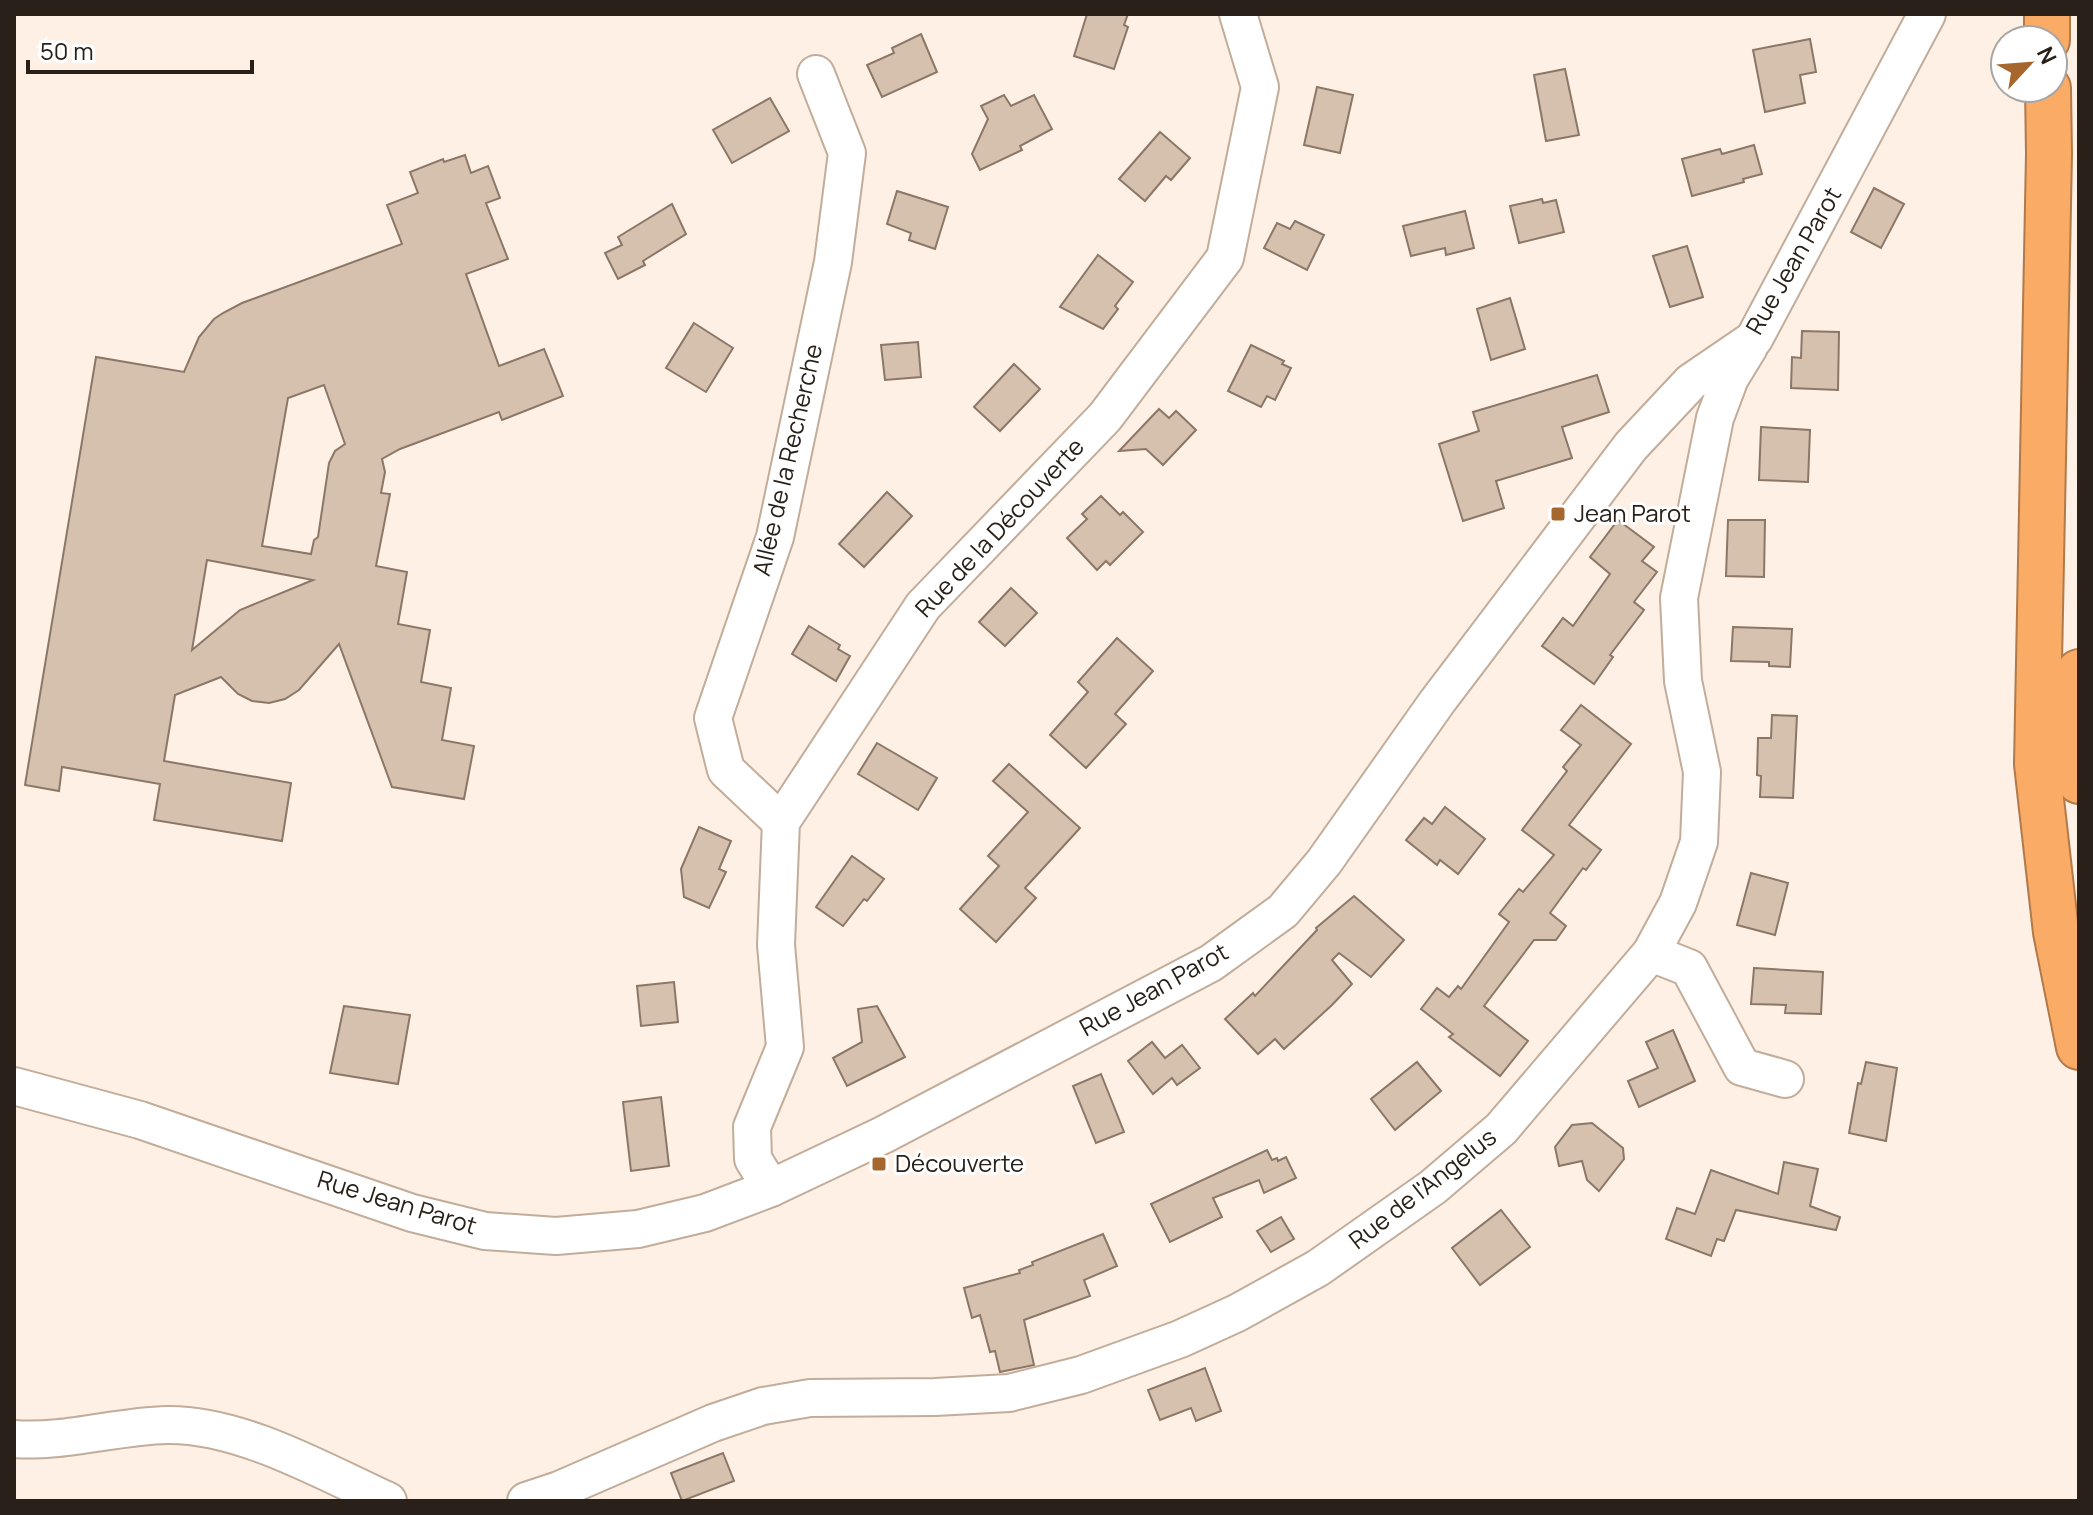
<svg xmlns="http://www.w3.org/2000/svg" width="2093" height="1515" font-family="Manrope,sans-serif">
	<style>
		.building { fill: #d6c0ae; stroke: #8c7767; stroke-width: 2; fill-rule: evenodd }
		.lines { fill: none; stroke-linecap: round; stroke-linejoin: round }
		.minor-casing { stroke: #c2ac9a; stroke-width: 40 }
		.highway-casing { stroke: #b07a4b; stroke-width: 48 }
		.minor { stroke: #fff; stroke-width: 36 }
		.highway { stroke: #faab66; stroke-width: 44 }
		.poi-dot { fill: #a5672d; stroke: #fff; stroke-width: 3 }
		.labels { text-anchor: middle; stroke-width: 6; stroke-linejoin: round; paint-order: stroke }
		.street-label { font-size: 24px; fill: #282019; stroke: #fff }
		.poi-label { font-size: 24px; fill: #282019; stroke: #fff; text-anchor: start }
	</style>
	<rect width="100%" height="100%" fill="#fef0e5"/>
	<!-- building -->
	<g class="building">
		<path d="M 1087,14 L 1128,14 L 1124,25 L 1128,27 L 1114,69 L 1074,56 Z"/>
		<path d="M 921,34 L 937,72 L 882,97 L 867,65 L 894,53 L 892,48 Z"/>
		<path d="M 1810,39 L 1816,72 L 1800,75 L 1805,103 L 1765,112 L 1753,50 Z"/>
		<path d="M 1565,69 L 1579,135 L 1546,141 L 1534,75 Z"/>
		<path d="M 1317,87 L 1353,95 L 1340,153 L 1304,145 Z"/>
		<path d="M 1004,95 L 1011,106 L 1034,95 L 1052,129 L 1020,146 L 1022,150 L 980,170 L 972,154 L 988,119 L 981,106 Z"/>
		<path d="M 770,98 L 789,131 L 732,163 L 713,130 Z"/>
		<path d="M 1160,132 L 1190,158 L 1171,180 L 1166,176 L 1145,201 L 1119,179 Z"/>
		<path d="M 1754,145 L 1762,174 L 1743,179 L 1744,182 L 1692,196 L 1682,159 L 1720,149 L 1722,154 Z"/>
		<path d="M 465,155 L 471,173 L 488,166 L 500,198 L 486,203 L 508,259 L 466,274 L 499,366 L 544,349 L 563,396 L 502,420 L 499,412 L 400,449 L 382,459 L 385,472 L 381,493 L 390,494 L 376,566 L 407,572 L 398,624 L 430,630 L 421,682 L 451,688 L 442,740 L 474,746 L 464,799 L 392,787 L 339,644 L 299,690 L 285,699 L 269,703 L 252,701 L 238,694 L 221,677 L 175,695 L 164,761 L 291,783 L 282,841 L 154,820 L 160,784 L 62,767 L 59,791 L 25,785 L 96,357 L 184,372 L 199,337 L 214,319 L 223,313 L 242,303 L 402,244 L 387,205 L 418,193 L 410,172 L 443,159 L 444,162 ZM 324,385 L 345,444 L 335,451 L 329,463 L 318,537 L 314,540 L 311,554 L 262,546 L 288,398 ZM 207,560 L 313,580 L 240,610 L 192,650 Z"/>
		<path d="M 1874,188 L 1904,204 L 1881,248 L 1851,232 Z"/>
		<path d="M 897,191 L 948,207 L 935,249 L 909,240 L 911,233 L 887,224 Z"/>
		<path d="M 1542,199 L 1543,203 L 1556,200 L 1564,232 L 1519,243 L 1510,206 Z"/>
		<path d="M 672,204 L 686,234 L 643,261 L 645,265 L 618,279 L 605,253 L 622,245 L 618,237 Z"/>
		<path d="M 1465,211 L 1474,248 L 1446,255 L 1445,248 L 1411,256 L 1403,226 Z"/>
		<path d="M 1295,221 L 1324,235 L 1307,270 L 1264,248 L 1277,223 L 1290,229 Z"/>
		<path d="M 1687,246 L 1703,297 L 1670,307 L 1653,256 Z"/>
		<path d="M 1098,255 L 1133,282 L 1115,306 L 1118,309 L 1103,329 L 1060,307 Z"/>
		<path d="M 1510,298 L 1525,349 L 1491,360 L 1477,309 Z"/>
		<path d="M 694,323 L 733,348 L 706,392 L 666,368 Z"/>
		<path d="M 1802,331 L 1839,332 L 1838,390 L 1791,388 L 1792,357 L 1801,358 Z"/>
		<path d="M 918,342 L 921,377 L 885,380 L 881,345 Z"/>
		<path d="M 1251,345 L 1284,361 L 1282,364 L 1291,368 L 1275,400 L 1267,396 L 1261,407 L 1228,391 Z"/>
		<path d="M 1014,364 L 1040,389 L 1000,431 L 974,407 Z"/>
		<path d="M 1597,375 L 1609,412 L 1562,427 L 1572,458 L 1496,481 L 1504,508 L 1463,521 L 1439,444 L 1479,431 L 1473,412 Z"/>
		<path d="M 1159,409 L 1169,418 L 1176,411 L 1196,430 L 1163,465 L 1146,449 L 1119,451 Z"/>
		<path d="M 1761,427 L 1810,430 L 1808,482 L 1759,480 Z"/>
		<path d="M 887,492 L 912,516 L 864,567 L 839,544 Z"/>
		<path d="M 1101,496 L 1120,515 L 1123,512 L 1143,532 L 1110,565 L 1106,561 L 1097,570 L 1067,538 L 1087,519 L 1082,514 Z"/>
		<path d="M 1618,520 L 1654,547 L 1642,561 L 1657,572 L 1634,602 L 1644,610 L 1610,655 L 1613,657 L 1594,684 L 1542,646 L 1563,618 L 1573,626 L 1610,574 L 1590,557 Z"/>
		<path d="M 1728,520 L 1765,520 L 1764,577 L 1726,576 Z"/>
		<path d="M 1011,588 L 1037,613 L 1005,646 L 979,622 Z"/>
		<path d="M 809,626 L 840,645 L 838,649 L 850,656 L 836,681 L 792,654 Z"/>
		<path d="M 1733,627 L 1792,629 L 1790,667 L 1769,666 L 1769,662 L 1731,661 Z"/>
		<path d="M 1117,638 L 1153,671 L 1115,714 L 1126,724 L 1086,768 L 1050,735 L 1088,692 L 1078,682 Z"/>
		<path d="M 1581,705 L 1631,744 L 1569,825 L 1601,850 L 1586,870 L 1583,868 L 1550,913 L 1566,926 L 1556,940 L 1534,940 L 1484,1006 L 1528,1041 L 1500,1076 L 1449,1037 L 1453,1034 L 1421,1009 L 1437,988 L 1449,997 L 1458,986 L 1461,989 L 1509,922 L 1499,914 L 1519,889 L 1523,892 L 1554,855 L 1522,830 L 1567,771 L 1563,767 L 1581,745 L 1561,730 Z"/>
		<path d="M 1772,715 L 1797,716 L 1793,798 L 1760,797 L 1761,776 L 1757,775 L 1758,738 L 1771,738 Z"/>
		<path d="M 877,743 L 937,778 L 918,810 L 858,774 Z"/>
		<path d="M 1009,764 L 1080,828 L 1025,888 L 1036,898 L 996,942 L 960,909 L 999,866 L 988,856 L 1028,812 L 993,781 Z"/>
		<path d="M 1445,807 L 1485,839 L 1458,874 L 1440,860 L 1437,865 L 1406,840 L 1424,818 L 1432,824 Z"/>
		<path d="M 699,827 L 731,841 L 719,869 L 726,872 L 709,908 L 684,897 L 681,869 Z"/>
		<path d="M 852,856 L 884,879 L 867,901 L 864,899 L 843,926 L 816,907 Z"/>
		<path d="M 1751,873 L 1788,883 L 1775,935 L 1737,925 Z"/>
		<path d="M 1354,896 L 1404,940 L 1371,977 L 1339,953 L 1332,960 L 1352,984 L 1332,1005 L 1284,1049 L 1275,1039 L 1258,1054 L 1225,1019 L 1253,993 L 1255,996 L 1317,930 L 1316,928 Z"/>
		<path d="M 1754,968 L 1823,972 L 1821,1014 L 1785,1013 L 1786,1005 L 1751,1004 Z"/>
		<path d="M 674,982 L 678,1022 L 641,1026 L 637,986 Z"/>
		<path d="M 344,1006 L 410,1015 L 398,1084 L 330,1073 Z"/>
		<path d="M 877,1006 L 905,1057 L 847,1086 L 833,1058 L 862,1042 L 858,1009 Z"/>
		<path d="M 1673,1030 L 1695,1081 L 1639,1107 L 1628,1081 L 1658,1068 L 1646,1042 Z"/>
		<path d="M 1152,1042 L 1165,1058 L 1182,1045 L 1200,1068 L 1177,1085 L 1172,1078 L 1153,1094 L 1128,1061 Z"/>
		<path d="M 1417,1062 L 1441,1091 L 1395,1130 L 1371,1099 Z"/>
		<path d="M 1866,1062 L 1897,1068 L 1886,1141 L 1849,1133 L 1858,1083 L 1861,1084 Z"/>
		<path d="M 1101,1074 L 1124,1132 L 1096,1143 L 1073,1086 Z"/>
		<path d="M 661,1097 L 669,1166 L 631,1171 L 623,1102 Z"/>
		<path d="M 1592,1123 L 1623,1148 L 1624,1159 L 1599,1191 L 1587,1180 L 1582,1161 L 1559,1166 L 1555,1147 L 1572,1125 Z"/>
		<path d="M 1267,1150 L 1272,1160 L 1277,1158 L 1278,1161 L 1286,1157 L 1296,1178 L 1264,1193 L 1259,1180 L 1213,1198 L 1222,1217 L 1170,1242 L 1151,1204 Z"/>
		<path d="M 1784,1162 L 1818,1169 L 1810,1206 L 1840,1217 L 1836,1230 L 1736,1210 L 1724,1241 L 1717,1239 L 1711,1256 L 1666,1239 L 1677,1208 L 1695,1214 L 1711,1170 L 1778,1194 Z"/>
		<path d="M 1501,1210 L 1530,1247 L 1480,1285 L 1452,1248 Z"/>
		<path d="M 1281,1217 L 1294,1239 L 1271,1252 L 1257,1231 Z"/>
		<path d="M 1103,1234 L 1117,1266 L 1084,1280 L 1090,1296 L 1024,1320 L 1034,1365 L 1000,1372 L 995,1351 L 990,1352 L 980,1315 L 972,1318 L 964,1288 L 1020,1273 L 1019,1270 L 1033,1265 L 1032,1262 Z"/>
		<path d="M 1205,1368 L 1221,1411 L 1196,1421 L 1191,1408 L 1160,1420 L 1148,1390 Z"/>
		<path d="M 723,1453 L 734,1481 L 682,1501 L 671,1473 Z"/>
	</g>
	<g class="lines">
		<!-- minor casing -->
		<g class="minor-casing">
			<g id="minor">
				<path d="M 781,822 L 726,770 L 713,718 L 775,537 L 833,262 L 847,153 L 816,74"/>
				<path d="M 1651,953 L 1689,968 L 1742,1067 L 1785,1079"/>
				<path d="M 14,1086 L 140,1120 L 412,1213 L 485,1231 L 556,1236 L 638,1229 L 705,1213 L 771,1188 L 883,1135 L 1211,963 L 1283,911 L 1324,862 L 1437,702 L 1631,446 L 1691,382 L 1754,339 L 1927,14"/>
				<path d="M 771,1188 L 753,1159 L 752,1127 L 785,1047 L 776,945 L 781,822 L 923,606 L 1105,417 L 1225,258 L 1260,87 L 1238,14"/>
				<path d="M 14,1439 C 65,1443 116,1426 167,1425 C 241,1424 322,1471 388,1501"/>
				<path d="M 526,1501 L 559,1490 L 713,1423 L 763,1406 L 810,1398 L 935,1397 L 1009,1393 L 1081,1375 L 1180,1339 L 1237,1313 L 1318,1268 L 1433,1187 L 1501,1129 L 1651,953 L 1678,903 L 1699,842 L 1702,772 L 1683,681 L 1679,598 L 1715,418 L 1730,378 L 1749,347"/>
			</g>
		</g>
		<!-- highway casing -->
		<g class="highway-casing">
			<g id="highway">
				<path d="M 2047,14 L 2047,40"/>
				<path d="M 2048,88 L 2049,154 L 2037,764 L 2056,932 L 2079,1047"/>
				<path d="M 2079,672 L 2077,762 L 2079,781"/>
			</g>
		</g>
		<!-- minor -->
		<use href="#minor" class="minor"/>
		<!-- highway -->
		<use href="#highway" class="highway"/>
	</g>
	<!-- markers -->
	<g class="poi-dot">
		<rect x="1550" y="506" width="16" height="16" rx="4"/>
		<rect x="871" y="1156" width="16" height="16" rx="4"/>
	</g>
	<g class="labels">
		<!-- street labels -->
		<g class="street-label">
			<text transform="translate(1794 261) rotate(-60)" y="8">Rue Jean Parot</text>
			<text transform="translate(788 460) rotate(-77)" y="8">Allée de la Recherche</text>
			<text transform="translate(1000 528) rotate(-47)" y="8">Rue de la Découverte</text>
			<text transform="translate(1154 990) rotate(-29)" y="8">Rue Jean Parot</text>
			<text transform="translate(1423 1189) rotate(-38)" y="8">Rue de l'Angelus</text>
			<text transform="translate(397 1203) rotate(17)" y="8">Rue Jean Parot</text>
		</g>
		<!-- poi labels -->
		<g class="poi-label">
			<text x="1574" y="522">Jean Parot</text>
			<text x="895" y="1172">Découverte</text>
		</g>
	</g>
	<!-- border -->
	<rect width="2093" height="1515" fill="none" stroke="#282019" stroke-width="32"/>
	<!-- north arrow -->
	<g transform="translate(2029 64) rotate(64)"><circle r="38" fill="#ffffff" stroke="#a9a6a3" stroke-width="2"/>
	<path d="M0-6L14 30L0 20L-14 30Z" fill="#a5672d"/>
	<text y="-12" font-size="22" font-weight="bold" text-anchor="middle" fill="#282019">N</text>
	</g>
	<!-- scale -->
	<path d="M28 60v12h224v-12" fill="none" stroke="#282019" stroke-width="4"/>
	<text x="40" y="60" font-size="24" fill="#282019" stroke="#ffffff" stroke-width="6" paint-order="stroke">50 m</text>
</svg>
